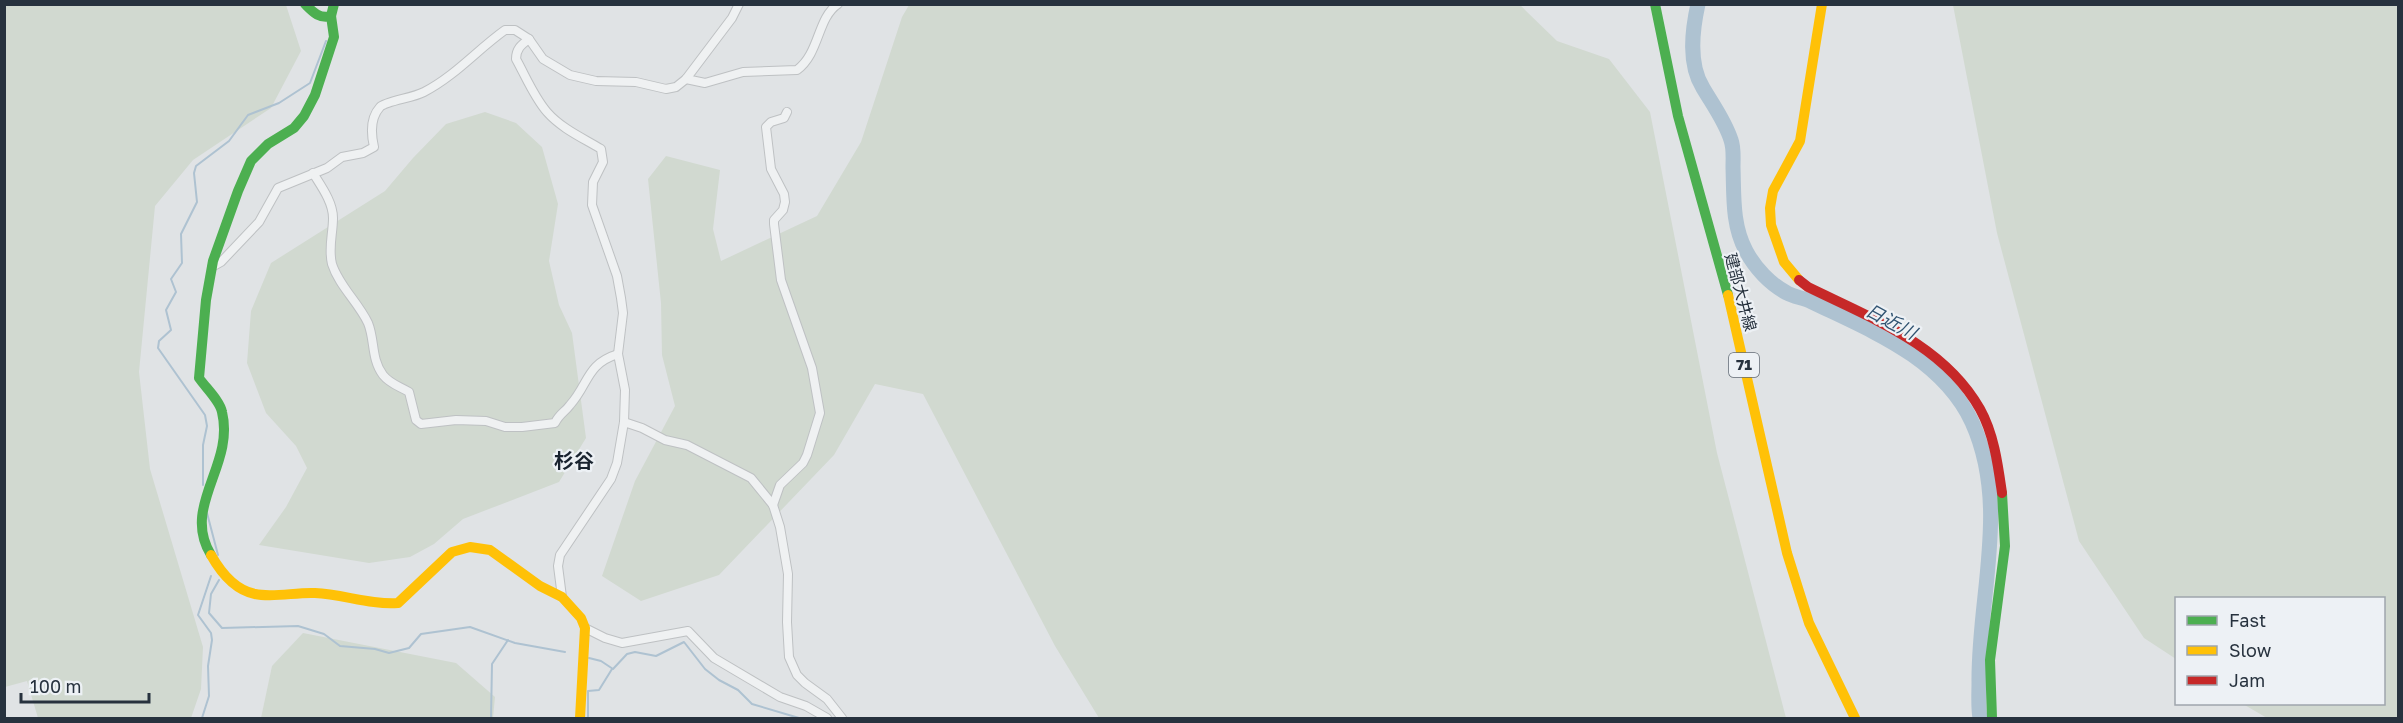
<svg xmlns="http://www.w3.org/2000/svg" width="2403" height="723" font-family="'Golos Text','Noto Sans JP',sans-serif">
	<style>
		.green { fill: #d1d9d0 }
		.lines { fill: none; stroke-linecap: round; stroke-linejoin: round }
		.stream { stroke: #aec2d1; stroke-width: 2 }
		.river { stroke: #aec2d1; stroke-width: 15 }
		.street-casing { stroke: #bec1c3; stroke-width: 10 }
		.street { stroke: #eff1f2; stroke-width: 8 }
		.fast { stroke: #4caf50; stroke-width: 10 }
		.slow { stroke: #ffc107; stroke-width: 10 }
		.jam { stroke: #c62828; stroke-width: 10 }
		.labels { text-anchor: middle; stroke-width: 4.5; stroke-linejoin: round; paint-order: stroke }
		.shield { fill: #edf1f5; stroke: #626b75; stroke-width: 1.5 }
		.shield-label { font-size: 15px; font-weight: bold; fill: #27323e }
		.street-label { font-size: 16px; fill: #27323e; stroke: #edf1f5 }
		.water-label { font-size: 18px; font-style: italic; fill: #315472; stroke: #edf1f5 }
		.quarter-label { font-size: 20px; font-weight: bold; fill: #19232f; stroke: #edf1f5 }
	</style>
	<rect width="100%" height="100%" fill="#e0e3e5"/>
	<!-- green -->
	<g class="green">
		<path d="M 5,4 L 286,5 L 301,51 L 271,108 L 193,160 L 155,206 L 139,372 L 150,469 L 203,647 L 201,689 L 191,718 L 38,718 L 27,681 L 5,687 Z"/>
		<path d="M 909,5 L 1520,5 L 1557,41 L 1609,59 L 1650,112 L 1717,453 L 1786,718 L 1099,718 L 1055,646 L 923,394 L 875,384 L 834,455 L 719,575 L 641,601 L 602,576 L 635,481 L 675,406 L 662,355 L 661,303 L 648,179 L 666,156 L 720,170 L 713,229 L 721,261 L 817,216 L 861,142 L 902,17 Z"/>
		<path d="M 1953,5 L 2398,5 L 2398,718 L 2267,718 L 2243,704 L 2384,704 L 2384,598 L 2176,598 L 2176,659 L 2144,638 L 2079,541 L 1997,233 Z"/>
		<path d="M 485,112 L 516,123 L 542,147 L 558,204 L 549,261 L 559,305 L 572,333 L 586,438 L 559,482 L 463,519 L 434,544 L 410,557 L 369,563 L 259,545 L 286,507 L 307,468 L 296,446 L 266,413 L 247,363 L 251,311 L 271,263 L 385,191 L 413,158 L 446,124 Z"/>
		<path d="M 303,633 L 456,663 L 495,697 L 493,718 L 261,718 L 272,666 Z"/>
	</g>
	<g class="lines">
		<!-- stream -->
		<g class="stream">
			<path d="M 203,485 L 203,445 L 207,426 L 205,415 L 158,348 L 159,341 L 171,330 L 166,310 L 176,292 L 171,279 L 182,263 L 181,234 L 197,202 L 194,173 L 196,166 L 229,141 L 248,115 L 279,103 L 310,83 L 326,41"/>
			<path d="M 207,513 L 218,555"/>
			<path d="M 219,580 L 211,594 L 209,613 L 222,628 L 298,626 L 324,634 L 340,646 L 375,649 L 389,653 L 409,648 L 421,634 L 470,627 L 515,643 L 565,652"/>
			<path d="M 589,658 L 601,661 L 613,669 L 627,654 L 635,652 L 656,656 L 684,642 L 705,669 L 719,680 L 738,690 L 752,704 L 799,718"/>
			<path d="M 202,718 L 209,696 L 208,666 L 212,640 L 211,633 L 198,615 L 211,576"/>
			<path d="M 491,718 L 492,664 L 508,640"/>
			<path d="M 588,718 L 588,691 L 599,690 L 612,669"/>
		</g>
		<!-- river -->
		<path class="river" d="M 1698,4 C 1692,31 1688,64 1703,88 C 1713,105 1725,121 1731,140 C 1734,148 1733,158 1733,167 C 1734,196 1732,225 1746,251 C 1755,268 1770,284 1787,293 C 1794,297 1804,298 1812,302 C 1872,331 1942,358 1972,422 C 2010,506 1978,595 1979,682 C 1979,694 1978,707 1980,718"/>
		<!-- street casing -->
		<g class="street-casing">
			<g id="street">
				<path d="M 529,39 C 521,45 516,49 516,59 C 526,77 534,97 547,112 C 562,129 583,138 601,149 L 603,162 L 593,182 L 592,205 L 617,276 L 621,298 L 623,313 L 618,354 L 625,390 L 624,422 L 617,463 L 611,479 L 560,555 L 558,566 L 562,597"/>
				<path d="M 686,79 L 705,83 L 743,72 L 797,70 C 820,53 817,18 838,4"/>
				<path d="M 313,173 C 321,186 333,202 333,218 C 333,234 328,248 332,264 C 339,286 358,302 368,323 C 375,340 371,359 383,375 C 390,384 399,386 409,392 L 416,420 L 421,424 L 456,420 L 486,421 L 505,427 L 522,427 L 555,423 C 559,414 565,412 570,405 C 589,384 586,364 618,354"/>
				<path d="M 212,267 L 221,262 L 259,222 L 278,188 L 327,168 L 342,157 L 363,153 L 374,147 C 371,134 370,118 380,107 C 386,101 413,98 424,92 C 455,76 477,50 505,30 L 515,30 L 529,39 L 543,59 L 570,75 L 596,81 L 636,82 L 666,89 L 676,87 L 686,79 L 732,18 L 739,4"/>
				<path d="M 624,422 L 642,428 L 665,440 L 687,445 L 751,478 L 773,505 L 780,527 L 788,574 L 787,622 L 789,657 L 797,675 L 805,683 L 827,699 L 842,718"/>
				<path d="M 773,505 L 780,485 L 803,463 L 807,455 L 820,413 L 812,368 L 781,280 L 774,224 L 774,220 L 783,210 L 785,202 L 784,194 L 771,169 L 766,127 L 771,122 L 784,118 L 787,112"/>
				<path d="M 585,628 L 605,638 L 622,643 L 688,631 L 714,658 L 780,697 L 806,706 L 827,718"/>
			</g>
		</g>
		<!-- street -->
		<use href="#street" class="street"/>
		<!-- fast -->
		<g class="fast">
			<path d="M 305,4 C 313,12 319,19 331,16 L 334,4"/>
			<path d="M 1655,4 L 1678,116 L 1728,295"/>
			<path d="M 211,555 C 181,506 235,466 222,412 C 220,401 206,388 199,378 L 206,300 L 213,261 L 238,191 L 251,161 L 268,144 L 294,128 L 304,116 L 315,95 L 334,37 L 331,16"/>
			<path d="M 1992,718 L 1990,660 L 2005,546 L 2002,493"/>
		</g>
		<!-- slow -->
		<g class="slow">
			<path d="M 1799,280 L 1784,262 L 1771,225 L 1770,208 L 1773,191 L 1800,141 L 1822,4"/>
			<path d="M 1728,295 L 1787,553 L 1809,623 L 1855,718"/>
			<path d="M 211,555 C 220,571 235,590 255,594 C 273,598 296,592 315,593 C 343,594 369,605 398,603 L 452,552 L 470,547 L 490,550 L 540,586 L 562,597 L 581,618 L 585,628 L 580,718"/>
		</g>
		<!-- jam -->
		<path class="jam" d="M 1799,280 L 1808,287 C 1871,318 1944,345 1980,409 C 1994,434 1998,465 2002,493"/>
	</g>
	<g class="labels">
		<!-- shield labels -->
		<rect class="shield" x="1729" y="353" width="30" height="24" rx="4.5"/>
		<g class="shield-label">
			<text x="1744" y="370">71</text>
		</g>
		<!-- street labels -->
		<g class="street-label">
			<text transform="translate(1741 292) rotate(75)" y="6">建部大井線</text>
		</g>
		<!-- water labels -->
		<g class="water-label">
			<text transform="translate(1891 322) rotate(28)" y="6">日近川</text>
		</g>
		<!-- quarter labels -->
		<g class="quarter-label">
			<text x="574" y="468">杉谷</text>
		</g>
	</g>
	<!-- border -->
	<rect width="2403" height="723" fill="none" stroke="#27323e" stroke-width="12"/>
	<!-- legend -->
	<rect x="2175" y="597" width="210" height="108" fill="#edf1f5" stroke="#9ea5ac" stroke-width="1.5"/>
	<rect x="2187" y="616" width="30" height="9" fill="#4caf50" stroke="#9ea5ac" stroke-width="1.5"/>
	<text x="2229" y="627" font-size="18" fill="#27323e">Fast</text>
	<rect x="2187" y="646" width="30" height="9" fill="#ffc107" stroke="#9ea5ac" stroke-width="1.5"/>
	<text x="2229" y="657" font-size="18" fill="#27323e">Slow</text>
	<rect x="2187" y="676" width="30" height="9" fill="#c62828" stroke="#9ea5ac" stroke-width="1.5"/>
	<text x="2229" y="687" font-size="18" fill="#27323e">Jam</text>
	<!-- scale -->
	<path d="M21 693v9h128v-9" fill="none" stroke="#27323e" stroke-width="3"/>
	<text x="30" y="693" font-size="18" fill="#27323e" stroke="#edf1f5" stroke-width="4.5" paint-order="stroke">100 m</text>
</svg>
